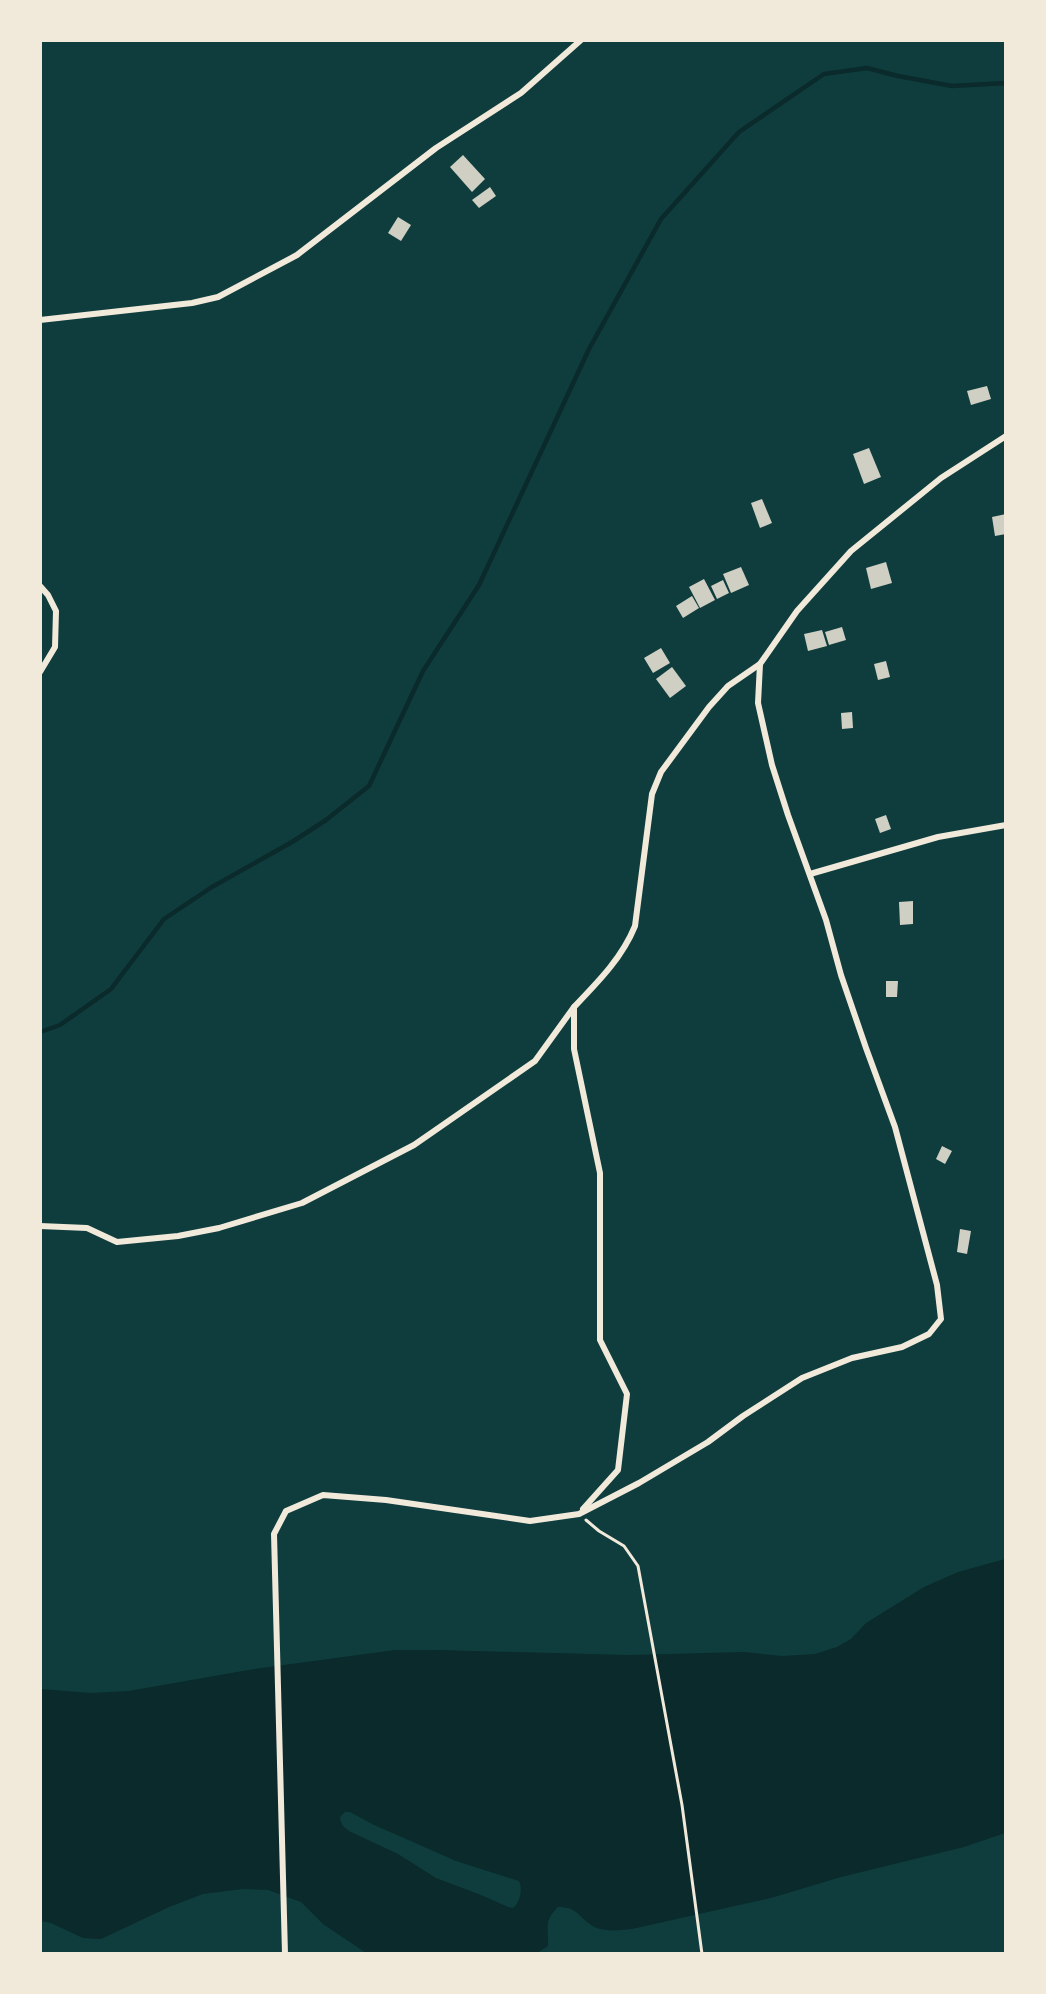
<svg xmlns="http://www.w3.org/2000/svg" width="1046" height="1994" font-family="'Fira Sans Condensed',sans-serif">
	<style>
		.water { fill: #0a2a2b; fill-rule: evenodd }
		.lines { fill: none; stroke-linecap: round; stroke-linejoin: round }
		.stream { stroke: #0a2a2b; stroke-width: 4.5 }
		.building { fill: #cfcfc3 }
		.path { stroke: #f1e9da; stroke-width: 3 }
		.minor { stroke: #f1e9da; stroke-width: 6 }
	</style>
	<rect width="100%" height="100%" fill="#0f3d3e"/>
	<!-- water -->
	<path class="water" d="M 1005,1559 L 1005,1833 L 964,1847 L 841,1877 L 771,1898 L 632,1929 C 620,1930 608,1932 597,1928 C 580,1921 579,1906 558,1907 C 543,1922 549,1927 548,1946 L 537,1953 L 366,1953 L 323,1924 L 301,1902 L 268,1890 L 243,1889 L 203,1894 L 169,1907 L 101,1939 L 83,1938 L 51,1923 L 41,1921 L 41,1689 L 91,1693 L 129,1691 L 254,1669 L 395,1650 L 438,1650 L 628,1655 L 744,1652 L 782,1656 L 815,1654 L 837,1647 L 851,1639 L 866,1623 L 924,1587 L 958,1572 ZM 345,1812 L 350,1812 L 372,1824 L 456,1861 L 519,1881 C 523,1888 520,1903 513,1908 L 508,1907 L 481,1895 L 436,1878 L 398,1854 L 349,1831 C 343,1827 341,1824 340,1817 Z"/>
	<g class="lines">
		<!-- stream -->
		<path class="stream" d="M 40,1032 L 60,1025 L 111,989 L 164,919 L 212,887 L 292,842 L 326,820 L 369,786 L 423,671 L 479,585 L 589,349 L 661,219 L 739,132 L 824,74 L 867,68 L 898,76 L 952,86 L 1006,83"/>
	</g>
	<!-- building -->
	<g class="building">
		<path d="M 463,155 L 485,179 L 472,192 L 450,167 Z"/>
		<path d="M 490,187 L 496,196 L 479,208 L 472,200 Z"/>
		<path d="M 398,217 L 411,225 L 401,241 L 388,233 Z"/>
		<path d="M 987,386 L 991,399 L 971,405 L 967,391 Z"/>
		<path d="M 869,448 L 881,477 L 864,484 L 853,454 Z"/>
		<path d="M 762,499 L 772,523 L 760,528 L 751,503 Z"/>
		<path d="M 1006,514 L 1006,534 L 995,536 L 992,517 Z"/>
		<path d="M 886,562 L 892,583 L 871,589 L 866,568 Z"/>
		<path d="M 741,567 L 749,585 L 731,593 L 723,574 Z"/>
		<path d="M 704,579 L 715,600 L 700,608 L 689,587 Z"/>
		<path d="M 723,580 L 729,593 L 717,599 L 711,586 Z"/>
		<path d="M 692,596 L 699,608 L 683,618 L 676,606 Z"/>
		<path d="M 842,627 L 846,640 L 829,645 L 825,632 Z"/>
		<path d="M 822,630 L 827,646 L 808,651 L 804,634 Z"/>
		<path d="M 661,648 L 670,663 L 653,673 L 644,658 Z"/>
		<path d="M 886,661 L 890,677 L 878,680 L 874,664 Z"/>
		<path d="M 672,667 L 686,686 L 670,698 L 656,679 Z"/>
		<path d="M 852,712 L 853,728 L 842,729 L 841,713 Z"/>
		<path d="M 886,815 L 891,829 L 880,833 L 875,819 Z"/>
		<path d="M 913,901 L 913,924 L 900,925 L 899,902 Z"/>
		<path d="M 886,981 L 898,981 L 897,997 L 886,997 Z"/>
		<path d="M 942,1146 L 952,1151 L 945,1164 L 936,1159 Z"/>
		<path d="M 960,1229 L 971,1231 L 967,1254 L 957,1252 Z"/>
	</g>
	<g class="lines">
		<!-- path -->
		<path class="path" d="M 586,1520 L 599,1531 L 624,1546 L 638,1566 L 682,1805 L 702,1954"/>
		<!-- minor -->
		<g class="minor">
			<path d="M 40,320 L 192,303 L 218,297 L 297,255 L 436,148 L 521,93 L 581,40"/>
			<path d="M 40,586 L 48,595 L 56,611 L 55,647 L 40,672"/>
			<path d="M 810,874 L 938,837 L 1006,825"/>
			<path d="M 40,1226 L 87,1228 L 117,1242 L 178,1236 L 219,1228 L 302,1203 L 414,1145 L 535,1061 L 574,1007"/>
			<path d="M 583,1509 L 618,1470 L 627,1394 L 600,1340 L 600,1173 L 574,1049 L 574,1007 C 598,982 622,958 635,926 L 652,794 L 661,772 L 709,707 L 728,686 L 760,664 L 797,611 L 851,551 L 941,478 L 1006,436"/>
			<path d="M 285,1954 L 274,1534 L 286,1511 L 323,1495 L 386,1500 L 530,1521 L 579,1514 L 639,1483 L 708,1442 L 743,1416 L 802,1378 L 852,1358 L 902,1347 L 929,1334 L 941,1319 L 937,1285 L 895,1127 L 866,1048 L 841,975 L 826,920 L 788,815 L 772,765 L 758,703 L 760,664"/>
		</g>
	</g>
	<!-- border -->
	<rect width="1046" height="1994" fill="none" stroke="#f1e9da" stroke-width="84"/>
</svg>
